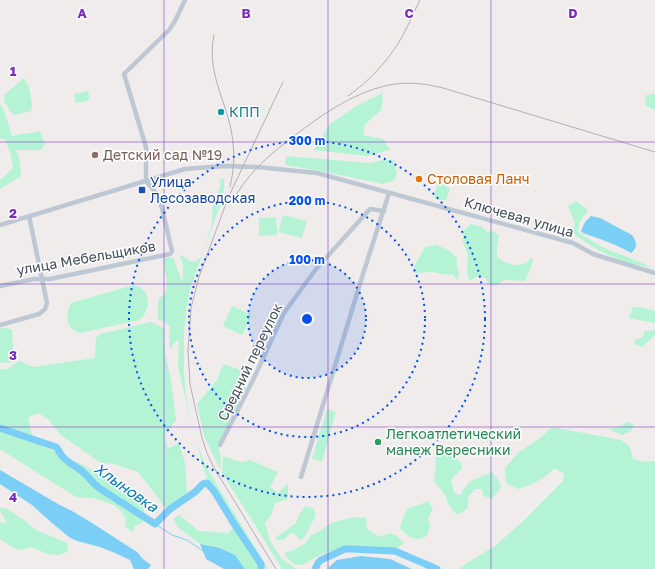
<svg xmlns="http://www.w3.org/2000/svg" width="655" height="569" font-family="'Golos Text',sans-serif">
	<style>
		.green { fill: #b4f4d4 }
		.water { fill: #7bcef6 }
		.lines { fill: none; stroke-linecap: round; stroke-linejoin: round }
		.stream { stroke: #7bcef6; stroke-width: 1 }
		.river { stroke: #7bcef6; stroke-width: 7 }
		.minor { stroke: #bec7d4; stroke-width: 4.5 }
		.rail { stroke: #aeb0b8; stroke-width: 1 }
		.grid { fill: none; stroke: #7b2cbf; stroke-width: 1; stroke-opacity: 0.55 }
		.ring { fill: none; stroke: #034ff3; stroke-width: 2; stroke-dasharray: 2 4 }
		.culture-dot { fill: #0f9aa8; stroke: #fff; stroke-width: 1.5 }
		.education-dot { fill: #8d6e63; stroke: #fff; stroke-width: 1.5 }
		.food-dot { fill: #e8710a; stroke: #fff; stroke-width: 1.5 }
		.transit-dot { fill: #1a4fb4; stroke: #fff; stroke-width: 1.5 }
		.leisure-dot { fill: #2e9e5b; stroke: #fff; stroke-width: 1.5 }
		.labels { text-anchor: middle; stroke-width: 3; stroke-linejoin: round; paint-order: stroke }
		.culture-label { font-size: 14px; fill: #0d838f; stroke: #fff; text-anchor: start }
		.education-label { font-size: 14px; fill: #785e54; stroke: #fff; text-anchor: start }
		.food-label { font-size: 14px; fill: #c56008; stroke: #fff; text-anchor: start }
		.transit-label { font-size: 14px; fill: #164399; stroke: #fff; text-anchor: start }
		.street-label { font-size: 14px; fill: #434d5c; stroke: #fff }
		.leisure-label { font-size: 14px; fill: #27864d; stroke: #fff; text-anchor: start }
		.water-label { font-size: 15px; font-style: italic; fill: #0078b2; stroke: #fff }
		.grid-label { font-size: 13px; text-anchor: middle; font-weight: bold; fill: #7b2cbf; stroke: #fff; stroke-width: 3; stroke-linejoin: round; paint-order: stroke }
		.centre { fill: #034ff3; stroke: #fff; stroke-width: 2 }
		.ring-label { font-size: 12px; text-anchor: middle; font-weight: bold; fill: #034ff3; stroke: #fff; stroke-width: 3; stroke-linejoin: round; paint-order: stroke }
	</style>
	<rect width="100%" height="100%" fill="#f0ecec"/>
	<!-- green -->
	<g class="green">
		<path d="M 24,78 L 29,87 L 32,104 L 31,111 L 13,115 L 5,103 L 4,95 Z"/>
		<path d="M 88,91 L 90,100 L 76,103 L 74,94 Z"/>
		<path d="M 383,93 L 381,110 L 365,124 L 363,135 L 383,139 L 390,150 L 367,156 L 314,150 L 329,125 L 356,106 Z"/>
		<path d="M 655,94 L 655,110 L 645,105 L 646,95 Z"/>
		<path d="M 0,104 L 5,113 L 12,136 L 40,131 L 45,144 L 41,150 L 16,150 L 20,162 L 21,176 L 13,181 L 0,189 L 0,180 L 13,168 L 11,155 L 5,139 L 0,138 Z"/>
		<path d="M 287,156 L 369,163 L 384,160 L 393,160 L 397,172 L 395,180 L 383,184 L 330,173 L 286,165 L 285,161 Z"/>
		<path d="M 222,178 L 224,179 C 225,188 223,195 221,203 L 191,286 L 187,305 L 184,331 L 184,371 L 186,396 L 193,429 L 178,367 L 179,340 L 174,343 L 170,349 L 169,335 L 170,327 L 166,323 L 158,319 L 158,300 L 166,292 L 167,281 L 163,259 L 169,257 L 174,259 L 180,277 L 183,281 L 183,264 L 180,258 L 181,255 L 190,261 L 195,262 L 201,257 L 205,246 L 212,224 L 213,201 L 220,188 L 220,185 L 219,182 Z"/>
		<path d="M 438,182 L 444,185 L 450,189 L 446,200 L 439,200 L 434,197 Z"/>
		<path d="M 576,201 L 588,210 L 579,223 L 578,232 C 588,239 600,246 611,251 C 625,256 639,261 652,268 C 644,266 636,265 628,263 C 611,258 586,244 573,233 L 575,223 L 568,206 Z"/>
		<path d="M 283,215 L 307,221 L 302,238 L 279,232 Z"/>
		<path d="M 276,217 L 277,235 L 259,236 L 259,218 Z"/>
		<path d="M 471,224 L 480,226 L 488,232 L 493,231 L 499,236 L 497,245 L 497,257 C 505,263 515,268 525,263 C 527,262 530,259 532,257 L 533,262 L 525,281 L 504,280 L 497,285 L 490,286 L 485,278 L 478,276 L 469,281 L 467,271 L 468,255 L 463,242 L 463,231 Z"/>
		<path d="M 437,245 L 448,250 L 457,258 L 457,266 L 459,275 L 457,280 L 453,275 L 442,274 L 432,272 L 415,273 L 413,269 L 425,247 Z"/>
		<path d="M 134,285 C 144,288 148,293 148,304 C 147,307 147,310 145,313 C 144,316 141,318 139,320 L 81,333 C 65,329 65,315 71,303 Z"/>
		<path d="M 232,306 L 252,315 L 242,335 L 223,326 Z"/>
		<path d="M 633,307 L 639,307 L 655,311 L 655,323 L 629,318 Z"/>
		<path d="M 151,322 L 164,328 L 165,354 L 171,380 L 176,420 L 165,435 L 168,449 L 179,443 L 185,463 L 187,493 L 166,508 L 138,472 L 114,464 L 101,463 L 61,435 L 48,419 L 38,413 L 28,418 L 32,437 L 45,447 L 87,467 L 121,489 L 146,499 L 142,523 L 137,525 L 135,524 L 134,531 C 130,531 128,529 125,526 L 126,520 L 125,517 L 121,511 L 114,505 L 93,498 L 76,497 L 0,449 L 0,369 L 7,369 L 19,361 L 34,367 L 95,358 L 96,338 L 100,334 Z"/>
		<path d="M 5,327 L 12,330 L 14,362 L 0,363 L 0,329 Z"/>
		<path d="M 655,330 L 655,335 L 642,347 L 635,344 L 635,340 L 643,337 L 644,331 Z"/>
		<path d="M 223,364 L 244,371 L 246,388 L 218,445 L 221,458 L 220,469 L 204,436 L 197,404 L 217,380 Z"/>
		<path d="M 327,409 L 336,412 L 322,462 L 312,459 Z"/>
		<path d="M 627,422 L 634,425 L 631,431 L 622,435 L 608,429 L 619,427 Z"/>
		<path d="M 552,427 L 621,440 L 630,447 L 633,459 L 645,462 L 655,461 L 655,569 L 458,569 L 496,545 L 521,523 L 563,481 L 564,474 L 555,468 C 543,479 534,484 518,489 L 506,483 L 505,468 L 519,452 L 540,438 Z"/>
		<path d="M 198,444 L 202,457 L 208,470 L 268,569 L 266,569 L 217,491 L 207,478 L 201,461 Z"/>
		<path d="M 447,449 L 461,463 L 462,468 L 451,480 L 454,493 L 460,495 L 469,482 L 492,472 L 498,480 L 501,487 L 492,499 L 484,496 L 482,489 L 475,489 L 468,498 L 468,508 L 458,515 L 450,507 L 445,495 L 434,481 L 436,466 L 435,459 L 438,451 Z"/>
		<path d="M 223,456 L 234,460 L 242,462 L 250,460 L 278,472 L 270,487 L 278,493 L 288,483 L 288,499 L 275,503 L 271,515 L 265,523 L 270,541 L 282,559 L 296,569 L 282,569 L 255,525 L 222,473 Z"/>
		<path d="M 428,501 L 433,509 L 428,518 L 430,526 L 427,536 C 414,542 410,538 400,528 L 403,518 L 408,508 L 419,505 Z"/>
		<path d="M 305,506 L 313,508 L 316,515 L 304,538 L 299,540 L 295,534 L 291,533 L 283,540 L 276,540 L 275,538 L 296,523 L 299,515 Z"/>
		<path d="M 0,508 L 6,508 L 25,521 L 36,530 L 67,543 L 68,551 L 59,555 L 47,554 L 32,547 L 21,550 L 14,548 L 0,539 L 0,522 L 7,524 L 0,510 Z"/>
		<path d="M 179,515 L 199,531 L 229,533 L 234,526 L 262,569 L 245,569 L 235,555 L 220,548 L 200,544 L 179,528 L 173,519 Z"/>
		<path d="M 355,517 L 366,518 L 367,529 L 380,537 L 390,533 L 397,536 L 404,543 L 399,547 L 389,549 L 345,547 L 322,554 L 302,565 L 294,564 L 288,559 L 284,553 L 292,551 L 306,543 L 310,536 L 320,531 L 331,523 Z"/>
	</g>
	<!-- water -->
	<g class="water">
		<path d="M 591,216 L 600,218 L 632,235 C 637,242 638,248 631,253 C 616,244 600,239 583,233 L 581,231 L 585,222 Z"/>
		<path d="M 0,470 L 58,504 L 72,511 L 92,523 L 137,552 L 143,559 L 151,565 L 148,569 L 134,569 L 130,560 L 115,553 L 100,547 L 77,541 L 69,537 L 52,523 L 32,505 L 0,484 Z"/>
		<path d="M 200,544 L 220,548 L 235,555 L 245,569 L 224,569 L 206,559 Z"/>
		<path d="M 361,556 L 390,559 L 412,569 L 327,569 L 337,560 Z"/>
	</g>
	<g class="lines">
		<!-- stream -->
		<path class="stream" d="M 155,524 L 172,535 L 187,540 L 203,551"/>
		<!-- river -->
		<g class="river">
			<path d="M 0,428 L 56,447 C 59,450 60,454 63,457 C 69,464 78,467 84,473 C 89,478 93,483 99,488 L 155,524 L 170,509 L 195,492 L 203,484 L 207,483 L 214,491 L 233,522 L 261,564 L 261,569"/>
			<path d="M 315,569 L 318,563 L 321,560 L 345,549 L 351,549 L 395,551 L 437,569"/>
		</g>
		<!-- minor -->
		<g class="minor">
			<path d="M 146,181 L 146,147 L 124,74 L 169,30 L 175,21 L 185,0"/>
			<path d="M 0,225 L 185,169 L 225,166 L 257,167 L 317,173 L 573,243 L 593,254 L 655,273"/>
			<path d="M 0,286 L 34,279 L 50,279 L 170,254 L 172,251 L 162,208 L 156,193 L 146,181"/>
			<path d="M 0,325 L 39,314 L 45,309 L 47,303 L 29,216"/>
			<path d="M 220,445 L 253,380 L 284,313 L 316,269 L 370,209 L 384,211"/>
			<path d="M 301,477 L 363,274 L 389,193"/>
		</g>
		<!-- rail -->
		<g class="rail">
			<path d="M 214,35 C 207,69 222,93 230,125 C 235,146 235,166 230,187"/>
			<path d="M 348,96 C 368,82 386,63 399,42 C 407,29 413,14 420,0"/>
			<path d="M 232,202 C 239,189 247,178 257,168 C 268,156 281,146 294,136 C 324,113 357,90 395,84 C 412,82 427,84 443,88 L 655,152"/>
			<path d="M 276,569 L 213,466 L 207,453 L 202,438 L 190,384 L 188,351 L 191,308 L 199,277 L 228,198 L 283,82"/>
		</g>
	</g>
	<!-- grid -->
	<path class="grid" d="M 164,0 L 164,569M 328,0 L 328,569M 491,0 L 491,569M 0,142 L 655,142M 0,284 L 655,284M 0,427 L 655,427"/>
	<!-- distance rings -->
	<circle cx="307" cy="319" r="59" fill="#034ff3" fill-opacity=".12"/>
	<g class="ring">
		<circle cx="307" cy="319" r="59"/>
		<circle cx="307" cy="319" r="118"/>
		<circle cx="307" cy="319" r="178"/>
	</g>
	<!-- markers -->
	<circle class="culture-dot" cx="221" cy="112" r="4"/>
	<circle class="education-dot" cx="95" cy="155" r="4"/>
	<circle class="food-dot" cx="419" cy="179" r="4"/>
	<rect class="transit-dot" x="138" y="186" width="8" height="8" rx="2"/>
	<circle class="leisure-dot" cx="378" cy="442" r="4"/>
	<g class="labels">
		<!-- culture labels -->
		<g class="culture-label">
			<text x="229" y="117">КПП</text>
		</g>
		<!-- education labels -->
		<g class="education-label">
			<text x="103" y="160">Детский сад №19</text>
		</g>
		<!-- food labels -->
		<g class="food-label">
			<text x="427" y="184">Столовая Ланч</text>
		</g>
		<!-- transit labels -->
		<g class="transit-label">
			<text x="150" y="187">Улица<tspan x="150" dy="16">Лесозаводская</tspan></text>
		</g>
		<!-- street labels -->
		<g class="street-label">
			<text transform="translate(519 217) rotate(16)" y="5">Ключевая улица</text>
			<text transform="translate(86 258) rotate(-10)" y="5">улица Мебельщиков</text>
			<text transform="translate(250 362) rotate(-64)" y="5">Средний переулок</text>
		</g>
		<!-- leisure labels -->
		<g class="leisure-label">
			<text x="386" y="439">Легкоатлетический<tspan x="386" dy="16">манеж Вересники</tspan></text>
		</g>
		<!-- water labels -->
		<g class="water-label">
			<text transform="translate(126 488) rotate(35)" y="5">Хлыновка</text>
		</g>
	</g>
	<g class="grid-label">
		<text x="82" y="18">A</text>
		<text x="246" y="18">B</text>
		<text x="409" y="18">C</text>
		<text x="573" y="18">D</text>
		<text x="13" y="76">1</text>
		<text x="13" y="218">2</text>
		<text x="13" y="360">3</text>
		<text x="13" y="502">4</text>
	</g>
	<circle cx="307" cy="319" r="6" class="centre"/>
	<g class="ring-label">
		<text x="307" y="145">300 m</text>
		<text x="307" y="205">200 m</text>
		<text x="307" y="264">100 m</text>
	</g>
</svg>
